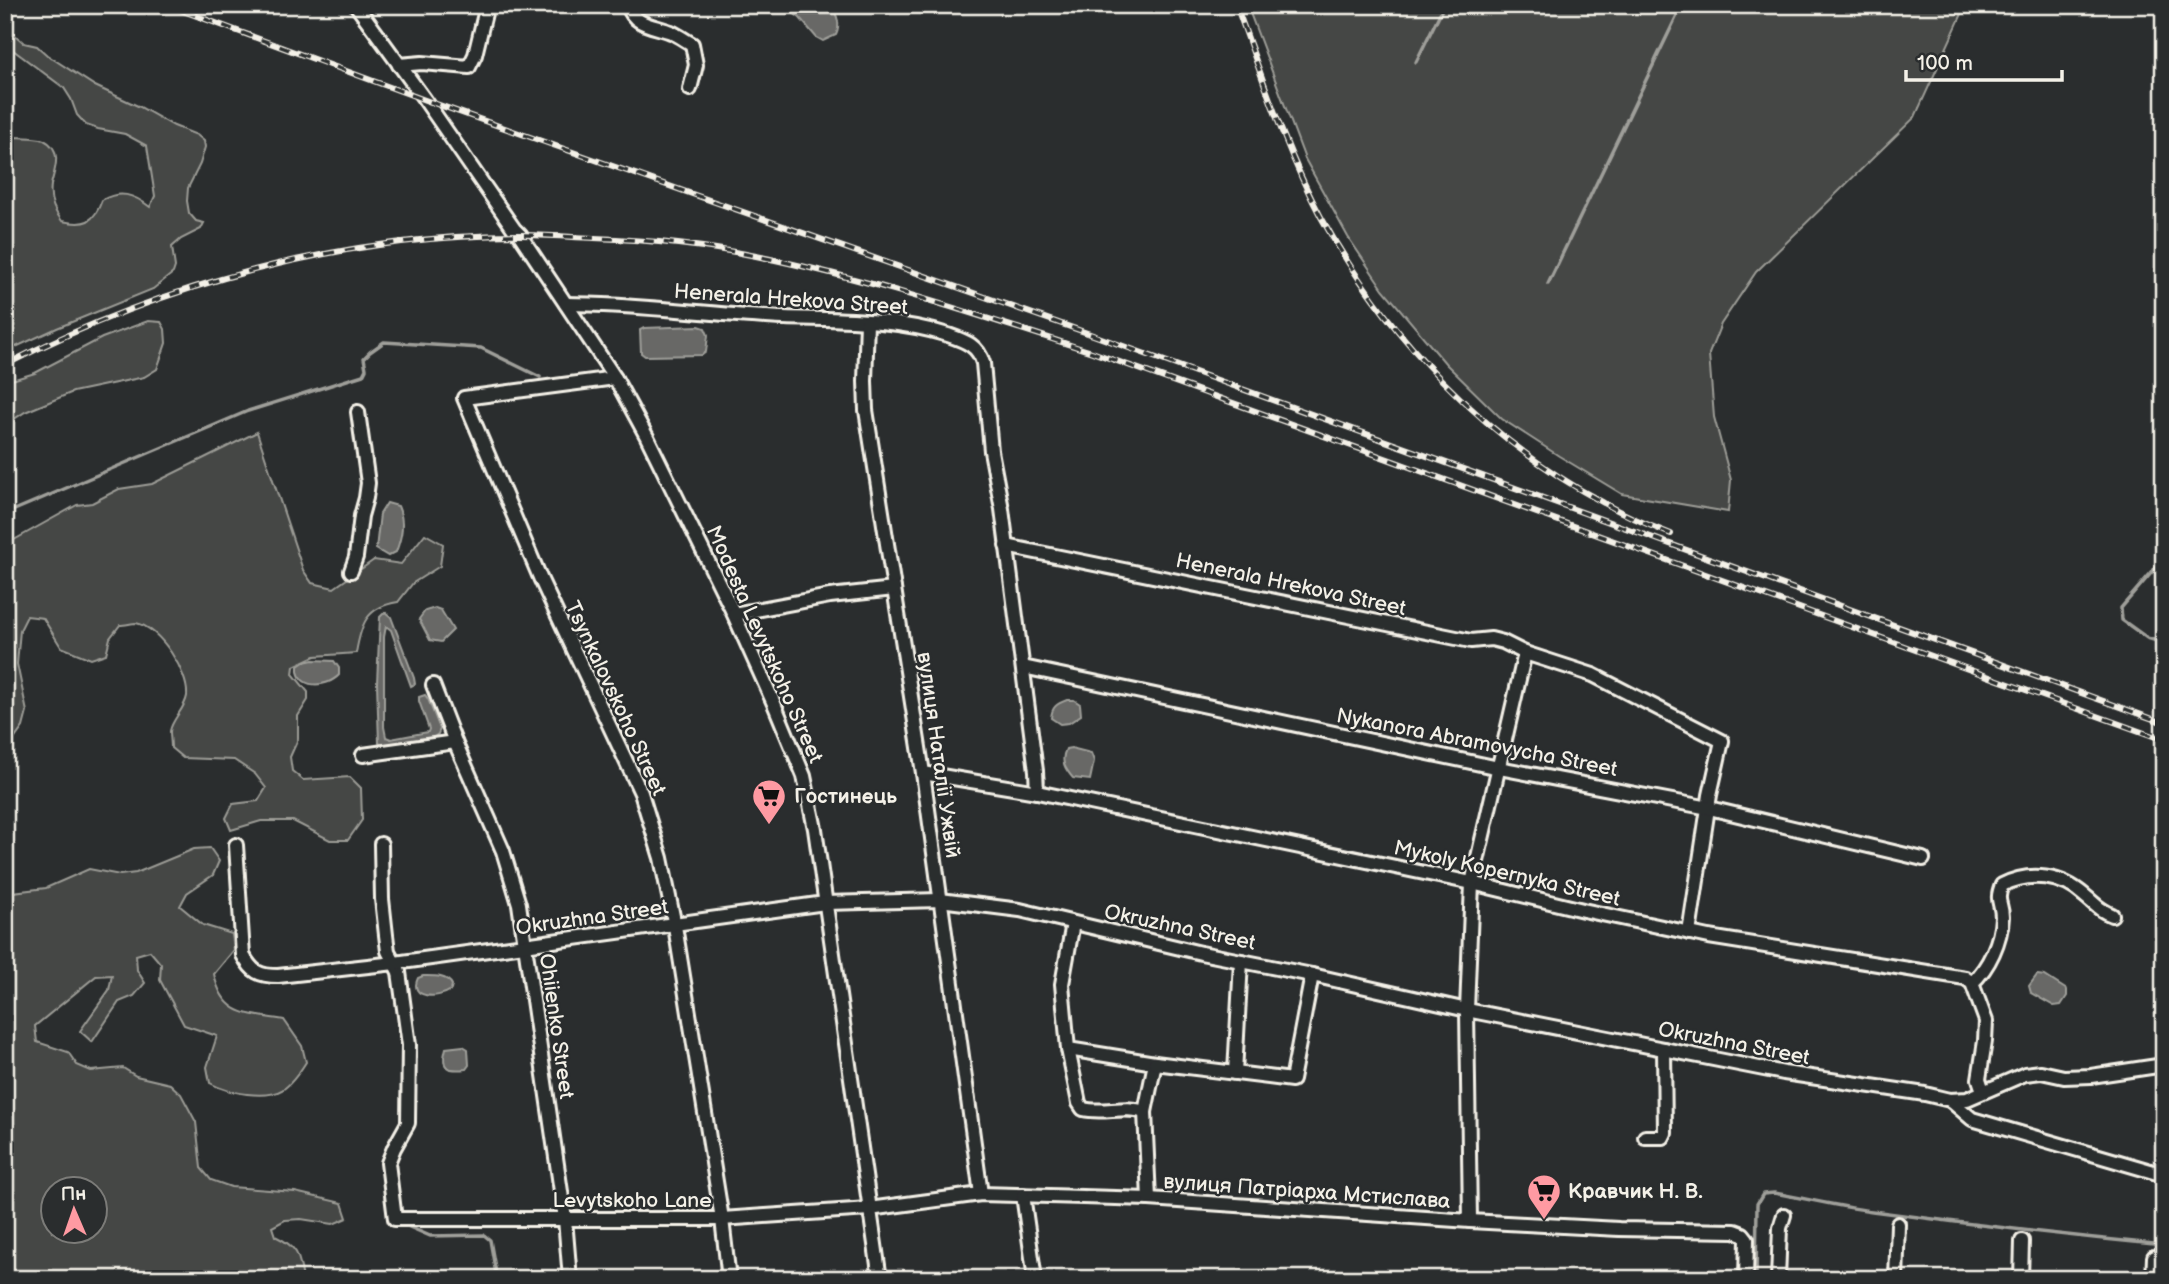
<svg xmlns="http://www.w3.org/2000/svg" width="2169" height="1284" font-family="'Balsamiq Sans',sans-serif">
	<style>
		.green { fill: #444645; stroke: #9c9c96; stroke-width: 2; fill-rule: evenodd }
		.water { fill: #676866; stroke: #9f9f9a; stroke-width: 2 }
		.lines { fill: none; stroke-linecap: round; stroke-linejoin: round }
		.stream { stroke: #9f9f9a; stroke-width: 3.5 }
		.minor-casing { stroke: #f4f1e8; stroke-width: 18 }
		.minor { stroke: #2a2d2e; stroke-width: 12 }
		.rail-casing { stroke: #f4f1e8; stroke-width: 6 }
		.rail { stroke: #2a2d2e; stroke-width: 3.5; stroke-dasharray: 10; stroke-linecap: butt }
		.labels { text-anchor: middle; stroke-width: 5; stroke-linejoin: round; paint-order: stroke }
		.street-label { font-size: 21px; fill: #f4f1e8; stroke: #2a2d2e }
		.poi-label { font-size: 21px; font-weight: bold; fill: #f4f1e8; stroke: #2a2d2e; text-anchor: start }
	</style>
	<rect width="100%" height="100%" fill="#2a2d2e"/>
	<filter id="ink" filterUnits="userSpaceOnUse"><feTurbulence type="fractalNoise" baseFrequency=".0143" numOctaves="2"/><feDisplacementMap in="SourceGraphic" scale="14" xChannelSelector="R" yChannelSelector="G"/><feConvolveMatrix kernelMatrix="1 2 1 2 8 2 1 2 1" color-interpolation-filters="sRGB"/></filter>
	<g filter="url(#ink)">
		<!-- green -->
		<g class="green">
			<path d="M 1247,5 L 1966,5 L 1915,117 L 1756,272 L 1721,324 L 1709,354 L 1714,417 L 1731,480 L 1728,512 L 1622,494 L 1559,456 L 1502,419 L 1446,364 L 1383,289 L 1348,237 L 1305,159 Z"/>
			<path d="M 5,26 L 24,43 L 37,46 L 47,55 L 95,86 L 140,107 L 174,126 L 197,135 L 204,141 L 205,147 L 200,164 L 188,188 L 187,201 L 189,213 L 196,221 L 204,223 L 201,229 L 181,239 L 172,247 L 175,267 L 173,273 L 153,289 L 57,328 L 5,352 L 5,137 C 14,137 37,137 44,140 C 64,150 54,171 51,185 C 49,199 54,211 62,221 C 85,226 94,223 102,200 C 120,190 133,194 150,207 L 155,196 L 147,146 L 125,134 L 98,129 L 86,125 L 77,115 L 71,99 L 64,88 L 5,44 Z"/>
			<path d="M 148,321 L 161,322 L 165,329 L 166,343 L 157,369 L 144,377 L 73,392 L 25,412 L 5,425 L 5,382 L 35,373 L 102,338 Z"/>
			<path d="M 257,432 L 303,570 L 312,583 L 334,588 L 374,560 L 401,564 L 425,534 L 443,544 L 440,566 L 413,583 L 398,602 C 366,607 361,624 356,653 L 315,656 L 294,666 L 293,674 L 308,692 L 308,700 L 298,716 L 298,739 L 290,757 L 292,771 L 303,780 L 350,777 L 361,788 L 362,820 L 348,840 L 330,840 L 293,821 L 261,821 L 231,830 L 226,818 L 233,804 L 258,801 L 266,788 L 255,774 L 234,760 L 183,758 L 171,748 C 171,743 170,736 170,731 C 172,719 185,709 187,696 C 189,674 160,627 136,623 C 132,623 125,625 120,625 L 110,638 L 106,654 L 91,659 L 61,647 L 43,618 L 27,616 L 20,630 L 17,664 L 27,712 L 23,727 L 5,752 L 5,545 L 77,505 L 92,503 L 119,489 L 152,484 Z"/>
			<path d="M 210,848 L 219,861 L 213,875 L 187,893 L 180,906 L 203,925 L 232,934 L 234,950 L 214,974 C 223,1016 248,1014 284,1020 L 302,1046 L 306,1062 C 289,1089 280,1098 247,1094 C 233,1092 222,1090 210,1083 L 207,1067 L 217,1036 L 184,1025 L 160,980 L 161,964 L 150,951 L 136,955 L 137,970 L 145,983 L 134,996 L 119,1002 L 92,1042 L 80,1031 L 109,990 L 112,975 L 96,976 L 35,1026 L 37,1042 L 68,1052 L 77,1065 L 91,1071 L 123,1068 L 136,1076 L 170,1084 L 181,1094 L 196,1122 L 201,1168 L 211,1180 L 231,1187 L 295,1192 L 342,1203 L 347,1218 L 333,1224 L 301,1219 L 285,1220 L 272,1227 L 275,1236 C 298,1247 299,1255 303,1279 L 5,1279 L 5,893 L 46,888 L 89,869 L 120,875 L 136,873 L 194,849 ZM 52,1190 L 94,1190 L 94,1232 L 52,1232 Z"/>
		</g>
		<!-- water -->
		<g class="water">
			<path d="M 782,5 L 832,5 C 837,16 841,25 836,35 L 823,41 L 816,37 L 800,18 Z"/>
			<path d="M 699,326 L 705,328 L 708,335 L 706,352 L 702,355 L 645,356 L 641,353 L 640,330 L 644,328 Z"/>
			<path d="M 387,503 L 398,506 C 405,522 402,536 396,552 L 388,556 L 376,549 L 380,514 Z"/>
			<path d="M 435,608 L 441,610 L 453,630 L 441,642 L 430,640 L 419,619 L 425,611 Z"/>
			<path d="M 385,612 L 391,617 L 414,678 L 415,684 L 411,686 L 391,630 L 386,626 L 384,637 L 384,727 L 386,737 L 391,739 L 428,732 L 429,729 L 419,701 L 419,697 L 425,695 L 428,699 L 440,729 L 438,734 L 433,738 L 386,747 L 379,743 L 377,683 L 380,617 Z"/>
			<path d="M 313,660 L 334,661 L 339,668 L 339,675 C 327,688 296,690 298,666 L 304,662 Z"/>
			<path d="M 1067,700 L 1074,700 L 1080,704 L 1081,715 L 1069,723 L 1060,724 L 1051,718 C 1052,707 1056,704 1067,700 Z"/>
			<path d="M 1071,748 L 1091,753 L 1094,761 L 1090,780 L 1073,778 C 1065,769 1060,761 1066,749 Z"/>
			<path d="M 2037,975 L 2045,976 L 2067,990 L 2067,996 L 2061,1005 L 2054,1006 L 2031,993 L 2029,986 Z"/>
			<path d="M 423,976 C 433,976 447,975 452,985 L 451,990 C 439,999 408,999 418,978 Z"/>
			<path d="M 463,1046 L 468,1049 L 469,1065 L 466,1069 C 448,1071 440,1069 446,1048 Z"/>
		</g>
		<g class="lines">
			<!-- stream -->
			<g class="stream">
				<path d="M 1416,62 L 1444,5"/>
				<path d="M 1548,284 L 1682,5"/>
				<path d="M 5,514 L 248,411 L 363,375 L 366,369 L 364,358 L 370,352 L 384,342 L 481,348 L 540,377"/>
				<path d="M 2164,558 L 2121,608 L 2122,620 L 2147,638 L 2164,643"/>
				<path d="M 1031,679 L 1044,781"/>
				<path d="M 407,1226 L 430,1236 L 484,1235 L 490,1240 L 497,1279"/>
				<path d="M 5,1274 L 15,1279"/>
				<path d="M 1756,1279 L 1757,1204 L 1763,1194 L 1774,1193 C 1809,1199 1844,1208 1880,1212 C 1974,1225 2069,1236 2164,1245"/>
			</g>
			<!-- minor casing -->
			<g class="minor-casing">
				<g id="minor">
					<path d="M 356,5 L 425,100 L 514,229 L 520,235 L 615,378 L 647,437 L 731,608 L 775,706 L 804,776 L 815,829 L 880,1279"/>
					<path d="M 628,5 C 634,26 653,25 671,32 C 678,35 685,40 692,44 L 696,65 L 690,89"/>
					<path d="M 399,65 L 422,63 L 469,67 L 475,55 L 487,5"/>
					<path d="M 566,304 C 639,304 711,315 784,318 C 840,320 894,318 948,335 C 965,341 978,345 983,363 L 991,451 L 1002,509 L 1036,771 L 1037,792"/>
					<path d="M 867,322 L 865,381 L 866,410 L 923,773 L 981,1194"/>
					<path d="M 615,378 L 464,398 L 541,580 L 641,793 L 661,858 L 675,926 L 722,1219 L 729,1279"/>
					<path d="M 1006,546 L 1471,641 L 1491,639 L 1503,642 L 1525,653 L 1593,675 L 1722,741 L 1710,795 L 1689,933"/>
					<path d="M 351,571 L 356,557 L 361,516 L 366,498 L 368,483 L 358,412"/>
					<path d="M 734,614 L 830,596 L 894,589"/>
					<path d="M 1023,667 L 1499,768 L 1709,808 L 1923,859"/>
					<path d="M 433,685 L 455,742 L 503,851 L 519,904 L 565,1219 L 570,1279"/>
					<path d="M 363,755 L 455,742"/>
					<path d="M 923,773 L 1037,792 L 1472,883 L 1583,910 L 1709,937 L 1965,978 L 1972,983 L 1986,1021 L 1985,1041 L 1979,1079 L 1983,1091"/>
					<path d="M 381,844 L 382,899 L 386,935 L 388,951 L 399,972 L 409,1045 L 408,1123 L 394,1148 L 388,1163 L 395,1219 L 722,1219 L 869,1209 L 981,1194 L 1149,1199 L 1470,1221 L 1619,1229 L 1735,1231 L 1743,1234 L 1747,1239 L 1746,1279"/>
					<path d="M 236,845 L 243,955 C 252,972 259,976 278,976 L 395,963 L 825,903 L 940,900 L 1020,910 L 1201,953 L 1312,975 L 1467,1010 L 1784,1073 L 1925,1094 L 1950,1100 L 1967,1099 L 2025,1074 L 2041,1072 L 2064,1077 L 2091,1076 L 2164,1065"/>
					<path d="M 1073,923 L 1062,984 L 1068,1049 L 1155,1063 L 1145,1112 L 1149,1199"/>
					<path d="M 1972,983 C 1989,967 2001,941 2002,917 C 2002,902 1995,902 2002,885 C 2030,871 2062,875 2085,896 C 2096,905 2099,910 2112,915"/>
					<path d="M 1068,1049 L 1079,1103 L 1083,1109 C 1104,1114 1124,1105 1145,1112"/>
					<path d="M 1155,1063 L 1292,1080 L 1312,975"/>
					<path d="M 1235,1073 L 1241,961"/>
					<path d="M 1950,1100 L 1972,1119 L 2164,1175"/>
					<path d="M 1645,1137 L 1663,1137 L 1665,1133 L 1664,1049"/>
					<path d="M 1023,1195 L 1035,1279"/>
					<path d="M 1470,1221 L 1467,1010 L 1472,883 L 1525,653"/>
					<path d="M 1778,1279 L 1780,1228 L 1784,1215"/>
					<path d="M 1896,1279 L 1898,1224"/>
					<path d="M 2021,1279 L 2022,1241"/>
					<path d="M 2153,1279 L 2154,1257"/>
				</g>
			</g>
			<!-- minor -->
			<use href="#minor" class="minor"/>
			<!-- rail casing -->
			<g class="rail-casing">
				<g id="rail">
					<path d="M 167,5 L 425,100 L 1093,335 L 2164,723"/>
					<path d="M 1236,5 C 1262,76 1285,150 1321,217 C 1386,335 1484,439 1604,503 C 1625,515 1648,525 1671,534"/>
					<path d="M 5,365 C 163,284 343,235 520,235 C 545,235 569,237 594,238 C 648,240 702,245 756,256 C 870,279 981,316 1092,352 L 2164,740"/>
				</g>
			</g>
			<!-- rail -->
			<use href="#rail" class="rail"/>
		</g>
	</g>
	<!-- icons -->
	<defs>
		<g id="supermarket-pin" transform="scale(1.75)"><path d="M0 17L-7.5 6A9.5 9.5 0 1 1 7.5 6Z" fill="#ff9aa2" stroke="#2a2d2e"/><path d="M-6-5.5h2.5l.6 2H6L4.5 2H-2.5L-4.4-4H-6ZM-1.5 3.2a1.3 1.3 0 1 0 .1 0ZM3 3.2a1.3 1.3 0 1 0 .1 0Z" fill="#111"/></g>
	</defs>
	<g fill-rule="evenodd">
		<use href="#supermarket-pin" x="769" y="796"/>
		<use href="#supermarket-pin" x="1544" y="1191"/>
	</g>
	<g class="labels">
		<!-- street labels -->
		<g class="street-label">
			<text transform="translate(791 299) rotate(4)" y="7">Henerala Hrekova Street</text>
			<text transform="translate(1291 584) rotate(12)" y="7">Henerala Hrekova Street</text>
			<text transform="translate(765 644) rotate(66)" y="7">Modesta Levytskoho Street</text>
			<text transform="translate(616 698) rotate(65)" y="7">Tsynkalovskoho Street</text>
			<text transform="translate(1477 742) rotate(11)" y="7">Nykanora Abramovycha Street</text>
			<text transform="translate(939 755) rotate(82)" y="7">вулиця Наталії Ужвій</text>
			<text transform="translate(1507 873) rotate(13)" y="7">Mykoly Kopernyka Street</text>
			<text transform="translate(592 917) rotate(-8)" y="7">Okruzhna Street</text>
			<text transform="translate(1180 927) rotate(12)" y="7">Okruzhna Street</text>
			<text transform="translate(557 1026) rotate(82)" y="7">Ohiienko Street</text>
			<text transform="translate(1734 1043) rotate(11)" y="7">Okruzhna Street</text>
			<text transform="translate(1307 1191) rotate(4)" y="7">вулиця Патріарха Мстислава</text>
			<text x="632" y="1207">Levytskoho Lane</text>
		</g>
		<!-- poi labels -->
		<g class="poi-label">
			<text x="794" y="803">Гостинець</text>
			<text x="1568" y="1198">Кравчик Н. В.</text>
		</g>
	</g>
	<!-- margin -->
	<rect width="2169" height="1284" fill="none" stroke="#2a2d2e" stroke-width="28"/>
	<rect x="14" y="14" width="2141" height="1256" fill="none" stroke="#f4f1e8" stroke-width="2.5" filter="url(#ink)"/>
	<!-- north arrow -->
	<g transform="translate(74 1210) rotate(358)"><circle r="33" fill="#2a2d2e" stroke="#7b7b78" stroke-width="2"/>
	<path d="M0-5L12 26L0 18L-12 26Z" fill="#ff9aa2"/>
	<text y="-10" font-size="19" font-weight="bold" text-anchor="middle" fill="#f4f1e8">Пн</text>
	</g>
	<!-- scale -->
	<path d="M1906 70v10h156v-10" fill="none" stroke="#f4f1e8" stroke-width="3.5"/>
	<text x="1917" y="70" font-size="21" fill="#f4f1e8" stroke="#2a2d2e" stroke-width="5" paint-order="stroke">100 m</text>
</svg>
